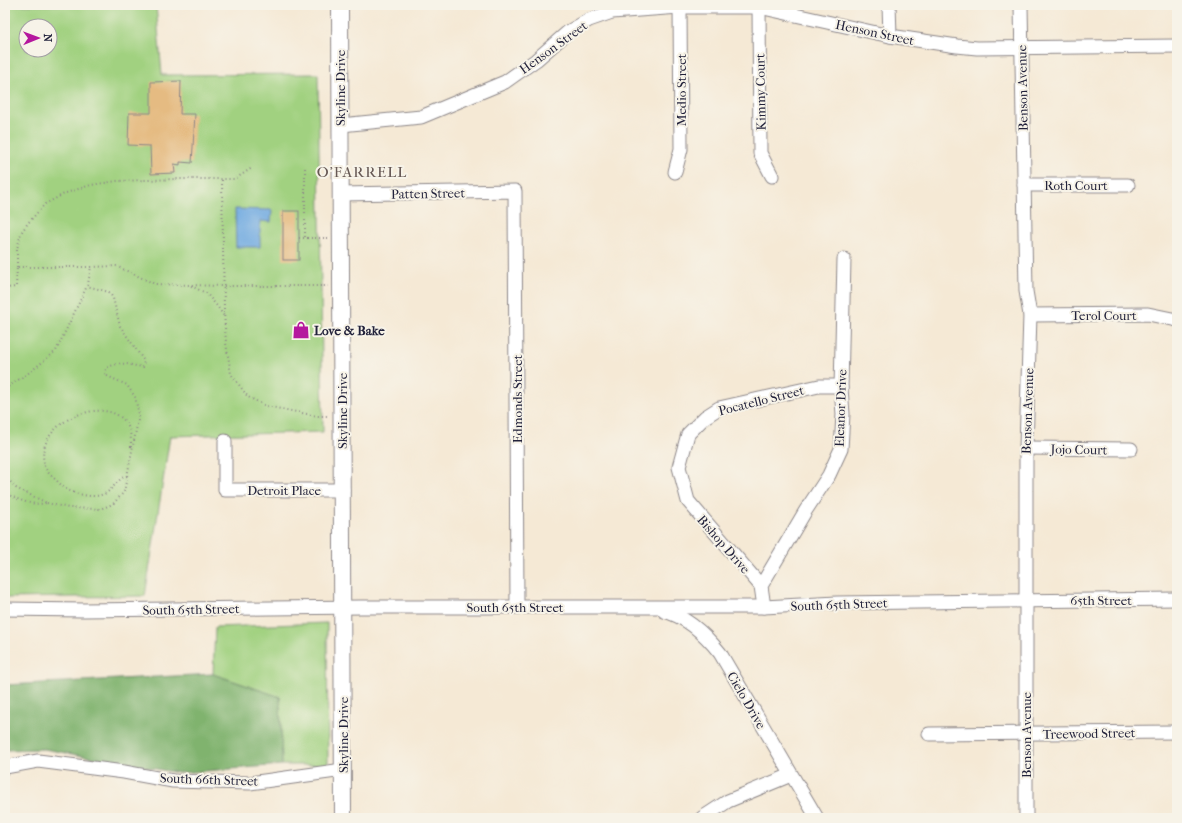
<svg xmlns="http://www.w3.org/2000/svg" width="1182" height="823" font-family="'IM FELL French Canon',serif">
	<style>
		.green { fill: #a1d180; stroke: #627a5e; fill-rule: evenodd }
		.forest { fill: #80b36e; stroke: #516a54 }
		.water { fill: #71aae1; stroke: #4a668e }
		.building { fill: #e5bb82 }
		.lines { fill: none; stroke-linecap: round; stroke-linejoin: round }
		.minor-casing { stroke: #8c8688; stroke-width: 15 }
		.major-casing { stroke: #8c8688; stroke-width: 18 }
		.path { stroke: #8c8688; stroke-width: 2; stroke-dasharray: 1 3; stroke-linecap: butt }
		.minor { stroke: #fff; stroke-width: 13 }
		.major { stroke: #fff; stroke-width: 16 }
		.labels { text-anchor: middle; stroke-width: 4; stroke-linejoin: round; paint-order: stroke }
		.street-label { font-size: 13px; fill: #22223b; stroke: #f7f3e8 }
		.poi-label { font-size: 13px; font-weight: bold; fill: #22223b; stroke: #f7f3e8; text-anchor: start }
		.quarter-label { font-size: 15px; letter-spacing: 1px; fill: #665854; stroke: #f7f3e8 }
	</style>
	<rect width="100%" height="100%" fill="#f7f3e8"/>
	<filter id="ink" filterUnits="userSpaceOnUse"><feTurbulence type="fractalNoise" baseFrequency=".025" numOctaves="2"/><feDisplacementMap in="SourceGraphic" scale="8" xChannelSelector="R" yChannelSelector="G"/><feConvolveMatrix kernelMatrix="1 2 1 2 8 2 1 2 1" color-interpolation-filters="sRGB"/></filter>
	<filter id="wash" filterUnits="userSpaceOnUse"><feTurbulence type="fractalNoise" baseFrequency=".012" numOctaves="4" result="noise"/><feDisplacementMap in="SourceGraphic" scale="16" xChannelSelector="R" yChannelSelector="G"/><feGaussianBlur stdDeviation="0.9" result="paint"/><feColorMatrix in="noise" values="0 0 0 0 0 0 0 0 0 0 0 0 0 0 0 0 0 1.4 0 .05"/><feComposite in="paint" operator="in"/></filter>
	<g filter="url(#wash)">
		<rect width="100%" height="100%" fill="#f5e9d5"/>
		<!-- green -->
		<g class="green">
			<path d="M 5,5 L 156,5 L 162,75 L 318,74 L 323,432 L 170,436 L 145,596 L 5,598 ZM 26,26 L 50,26 L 50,50 L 26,50 Z"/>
			<path d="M 327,623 L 328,765 L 282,765 L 280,697 L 213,674 L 215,627 Z"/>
		</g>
		<!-- forest -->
		<path class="forest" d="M 213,674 L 280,697 L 282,765 L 179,773 L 44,749 L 5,750 L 5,685 Z"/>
		<!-- water -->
		<path class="water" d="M 235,209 L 272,210 L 271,222 L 260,221 L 260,247 L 236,247 Z"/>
		<g id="blocks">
			<!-- building -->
			<g class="building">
				<path d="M 181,81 L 180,114 L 195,114 L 192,163 L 180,162 L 180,165 L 174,164 L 175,173 L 151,174 L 150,146 L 128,145 L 129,113 L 151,113 L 151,82 Z"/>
				<rect x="283" y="211" width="16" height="49"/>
			</g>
		</g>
	</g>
	<g filter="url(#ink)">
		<use href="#blocks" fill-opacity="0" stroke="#8c8688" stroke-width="1"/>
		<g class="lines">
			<!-- minor casing -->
			<g class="minor-casing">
				<g id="minor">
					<path d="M 759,5 L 760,153 L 772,176"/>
					<path d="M 889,5 L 890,36"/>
					<path d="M 1021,5 L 1026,291 L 1030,315 L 1026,448 L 1026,818"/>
					<path d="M 341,125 L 421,117 L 505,82 L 536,60 L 568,32 L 589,20 L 612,12 L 680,7 L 759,7 L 890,36 L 957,46 L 977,48 L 1177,46"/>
					<path d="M 675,172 L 681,149 L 680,7"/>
					<path d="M 1024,185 L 1128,185"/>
					<path d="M 341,194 L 515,191 L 517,607"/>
					<path d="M 1030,315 L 1148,314 L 1177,320"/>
					<path d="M 225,441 L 225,490 L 343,490"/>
					<path d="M 1026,448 L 1131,449"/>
					<path d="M 761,586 L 688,501 L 679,467 L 688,434 L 705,417 L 719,408 L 819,386 L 834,386 L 841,388"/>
					<path d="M 764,607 L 761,586 L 806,510 L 829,475 L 841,449 L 843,414 L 841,388 L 844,259"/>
					<path d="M 5,609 L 84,610 L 361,607 L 764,607 L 837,603 L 1177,599"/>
					<path d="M 664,611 C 687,617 705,634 720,653 L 817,818"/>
					<path d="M 929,734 L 1177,732"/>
					<path d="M 5,767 L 38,761 L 124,772 L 173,781 L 250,783 L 343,770"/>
					<path d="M 702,818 L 728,801 L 791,775"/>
				</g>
			</g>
			<!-- major casing -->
			<g class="major-casing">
				<path id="major" d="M 340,5 L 343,818"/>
			</g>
			<!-- path -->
			<g class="path">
				<path d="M 305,168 L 305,238 L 328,238"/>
				<path d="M 222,180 L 224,311 L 226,343 L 231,374 L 248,397 L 266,406 L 317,416 L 329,416"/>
				<path d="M 299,238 L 305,238"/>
				<path d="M 17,267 L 17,249 L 21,233 L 28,223 L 45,204 L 66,193 L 91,185 L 117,181 L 177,179 L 235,179 L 252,168"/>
				<path d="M 191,286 L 206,293 L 217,306 L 224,316"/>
				<path d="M 5,288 L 16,287 L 17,267 L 91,267"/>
				<path d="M 5,389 L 30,372 L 56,351 L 88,284 L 91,267 L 116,266 L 155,284 L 224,286 L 328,286"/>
				<path d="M 5,476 L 16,488 L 47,503 C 31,506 19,500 5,493"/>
				<path d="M 127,476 C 117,478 112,493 101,495 C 92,498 76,494 68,490 C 65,489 63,486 61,485 C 57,480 49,475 46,469 C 26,422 118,386 130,432 C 131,437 131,443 131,448"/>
				<path d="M 47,503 L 69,508 L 100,509 L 113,504 L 124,492 L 139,415 L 135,397 L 127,385 L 105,375 L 106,368 C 123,360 126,365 143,367 L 144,361 L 120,326 L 113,298 L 109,292 L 87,286"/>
			</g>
			<!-- minor -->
			<use href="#minor" class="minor"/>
			<!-- major -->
			<use href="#major" class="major"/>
		</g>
	</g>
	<!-- icons -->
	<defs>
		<g id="shop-bare" transform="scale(1.38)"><path d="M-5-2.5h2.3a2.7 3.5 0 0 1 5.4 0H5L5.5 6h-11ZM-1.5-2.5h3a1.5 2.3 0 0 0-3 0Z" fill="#b5179e" stroke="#f7f3e8" stroke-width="2.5" paint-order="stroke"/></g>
	</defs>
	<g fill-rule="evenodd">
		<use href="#shop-bare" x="301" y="330"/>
	</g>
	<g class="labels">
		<!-- street labels -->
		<g class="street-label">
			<text transform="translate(875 32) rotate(12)" y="5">Henson Street</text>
			<text transform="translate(553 47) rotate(-36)" y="5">Henson Street</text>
			<text transform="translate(340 88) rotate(-90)" y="5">Skyline Drive</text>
			<text transform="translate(1022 88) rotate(-91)" y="5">Benson Avenue</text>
			<text transform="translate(681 90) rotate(-90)" y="5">Medio Street</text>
			<text transform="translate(760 92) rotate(-91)" y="5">Kimmy Court</text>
			<text x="1076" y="190">Roth Court</text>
			<text transform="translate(428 193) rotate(-1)" y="5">Patten Street</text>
			<text x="1104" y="320">Terol Court</text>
			<text transform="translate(517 399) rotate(-90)" y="5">Edmonds Street</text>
			<text transform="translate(761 400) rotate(-14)" y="5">Pocatello Street</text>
			<text transform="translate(840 408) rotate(-88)" y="5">Eleanor Drive</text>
			<text transform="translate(342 411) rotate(-90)" y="5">Skyline Drive</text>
			<text transform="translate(1027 411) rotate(-88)" y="5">Benson Avenue</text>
			<text transform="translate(1079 449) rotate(1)" y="5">Jojo Court</text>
			<text x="284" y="495">Detroit Place</text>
			<text transform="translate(724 544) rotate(49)" y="5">Bishop Drive</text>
			<text x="1101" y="605">65th Street</text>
			<text transform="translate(839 604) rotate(-2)" y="5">South 65th Street</text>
			<text x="515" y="612">South 65th Street</text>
			<text transform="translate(191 609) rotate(-1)" y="5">South 65th Street</text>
			<text transform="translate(747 700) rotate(60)" y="5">Cielo Drive</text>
			<text transform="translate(1089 733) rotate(-1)" y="5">Treewood Street</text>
			<text transform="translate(343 735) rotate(-90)" y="5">Skyline Drive</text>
			<text transform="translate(1026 735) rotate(-90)" y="5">Benson Avenue</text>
			<text transform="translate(209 779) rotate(2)" y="5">South 66th Street</text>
		</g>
		<!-- poi labels -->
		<g class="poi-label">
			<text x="314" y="335">Love &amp; Bake</text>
		</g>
		<!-- quarter labels -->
		<g class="quarter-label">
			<text x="362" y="177">O'FARRELL</text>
		</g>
	</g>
	<!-- margin -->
	<rect width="1182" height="823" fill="none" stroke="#f7f3e8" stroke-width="20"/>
	<!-- north arrow -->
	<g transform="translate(38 38) rotate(89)"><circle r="19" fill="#f7f3e8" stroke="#a29fa3"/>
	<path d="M0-3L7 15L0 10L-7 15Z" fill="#b5179e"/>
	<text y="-6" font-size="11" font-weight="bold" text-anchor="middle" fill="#22223b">N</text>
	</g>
</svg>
